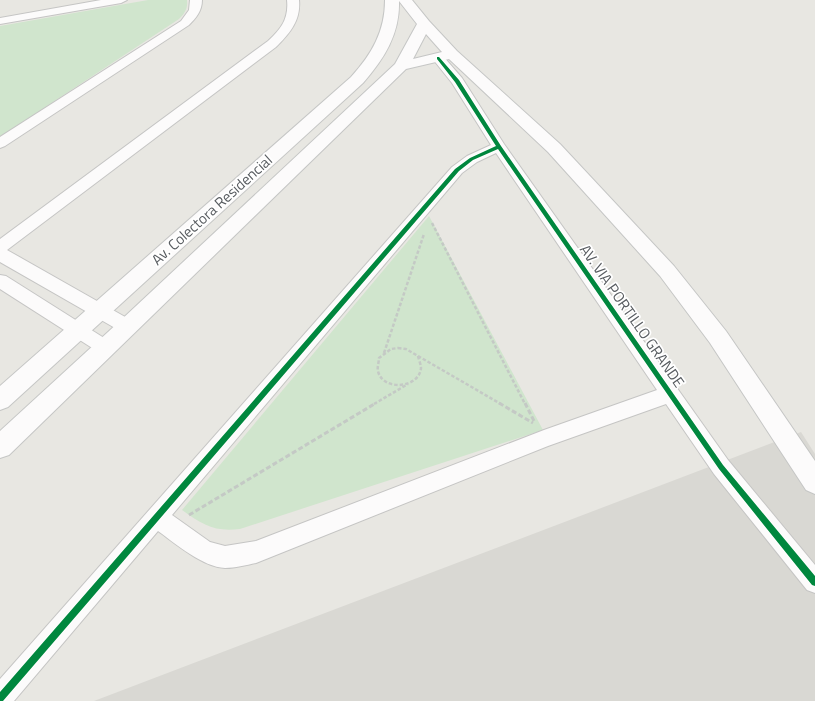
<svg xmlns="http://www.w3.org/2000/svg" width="815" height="701" font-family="'Titillium Web',sans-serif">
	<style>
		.industrial { fill: #d9d8d3 }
		.green { fill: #d0e5cd }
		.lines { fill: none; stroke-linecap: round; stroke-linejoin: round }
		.street-casing { stroke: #c5c5c4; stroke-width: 2 }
		.secondary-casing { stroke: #c5c6c5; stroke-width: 2 }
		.path-far1 { stroke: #c4c9c5; stroke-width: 2.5; stroke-dasharray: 3.5 2; stroke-linecap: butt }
		.path { stroke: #c4c9c5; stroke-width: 3; stroke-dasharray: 5 2.5; stroke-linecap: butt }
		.street { fill: #fcfbfb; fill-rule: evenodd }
		.secondary { fill: #fcfbfb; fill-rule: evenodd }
		.cycleway-casing { stroke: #fff; stroke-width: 2 }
		.cycleway { fill: #00873e; fill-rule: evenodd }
		.labels { text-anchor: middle; stroke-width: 3.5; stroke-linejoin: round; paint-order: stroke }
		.street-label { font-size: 15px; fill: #585c60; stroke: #fff }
	</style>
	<rect width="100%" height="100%" fill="#e8e7e2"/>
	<!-- industrial -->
	<path class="industrial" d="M 801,432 L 815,454 L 815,701 L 94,701 Z"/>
	<!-- green -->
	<g class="green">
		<path d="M 148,0 L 187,0 C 188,8 185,13 179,19 L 0,137 L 0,26 Z"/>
		<path d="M 429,216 L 543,430 L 240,529 C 214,532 203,525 182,510 Z"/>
	</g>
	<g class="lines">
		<!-- street casing -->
		<g class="street-casing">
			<g id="street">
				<path d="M 101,0 L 127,0 L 121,3 L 0,24 L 0,18 Z"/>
				<path d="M 190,0 L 202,0 C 202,11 196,18 189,25 L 5,146 L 0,148 L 0,137 L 181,21 L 189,10 Z"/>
				<path d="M 287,0 L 299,0 C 301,20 290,33 276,47 L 7,250 L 134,322 L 137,327 L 134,332 L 128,334 L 122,332 L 0,262 L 0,239 L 268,41 C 281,29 289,19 287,0 Z"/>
				<path d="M 438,54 L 442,55 L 462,78 L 504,144 L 728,460 L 815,565 L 815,593 L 807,590 L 714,474 L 666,404 L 548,446 L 256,563 C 246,565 235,568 225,568 C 203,567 176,544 158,531 L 14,701 L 0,701 L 0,679 L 452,167 L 467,156 L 491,145 L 452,83 L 432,58 L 434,55 ZM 496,153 L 657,390 L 544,430 L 256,541 L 225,546 L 210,542 L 172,515 L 462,173 L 477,162 Z"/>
				<path d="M 0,275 L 6,276 L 112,343 L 115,348 L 112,353 L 106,355 L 100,353 L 0,289 Z"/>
			</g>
		</g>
		<!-- secondary casing -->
		<g class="secondary-casing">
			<path id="secondary" d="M 385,0 L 412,0 L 429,21 L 457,51 L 560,144 L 674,266 L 726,331 L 815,461 L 815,494 L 806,490 L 710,343 L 660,276 L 548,152 L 449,59 L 406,69 L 9,455 L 0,458 L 0,431 L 120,321 L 395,64 L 417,24 L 399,1 C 400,34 384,59 363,83 L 8,407 L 0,410 L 0,386 L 351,77 C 372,54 385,31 385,0 ZM 426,34 L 442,52 L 413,59 Z"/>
		</g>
		<!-- path-far1 -->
		<g class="path-far1">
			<path d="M 432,223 L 525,404"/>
			<path d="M 398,348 L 406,349 L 418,356 C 419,360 421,365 421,368 C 419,389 382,391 378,371 C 377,367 379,362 379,358 L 391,349 Z"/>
			<path d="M 384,353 L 424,234"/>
			<path d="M 418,356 L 501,404"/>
			<path d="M 374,404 L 408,384"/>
		</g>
		<!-- path -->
		<g class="path">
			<path d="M 499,403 L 533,423"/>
			<path d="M 525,403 L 535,423"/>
			<path d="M 189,515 L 376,403"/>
		</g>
		<!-- street -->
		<use href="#street" class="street"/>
		<!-- secondary -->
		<use href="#secondary" class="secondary"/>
		<!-- cycleway casing -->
		<g class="cycleway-casing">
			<path id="cycleway" d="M 437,57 L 439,57 L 459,80 L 501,146 L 723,465 L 815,576 L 815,586 L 812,585 L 719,469 L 498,149 L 473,160 L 459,171 L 3,701 L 0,701 L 0,692 L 455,169 L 470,158 L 496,146 L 455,82 L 437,59 Z"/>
		</g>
		<!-- cycleway -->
		<use href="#cycleway" class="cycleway"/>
	</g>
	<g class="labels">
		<!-- street labels -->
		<g class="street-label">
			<text transform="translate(212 210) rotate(-42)" y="5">Av. Colectora Residencial</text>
			<text transform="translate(632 316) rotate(55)" y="5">AV. VIA PORTILLO GRANDE</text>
		</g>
	</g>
</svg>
